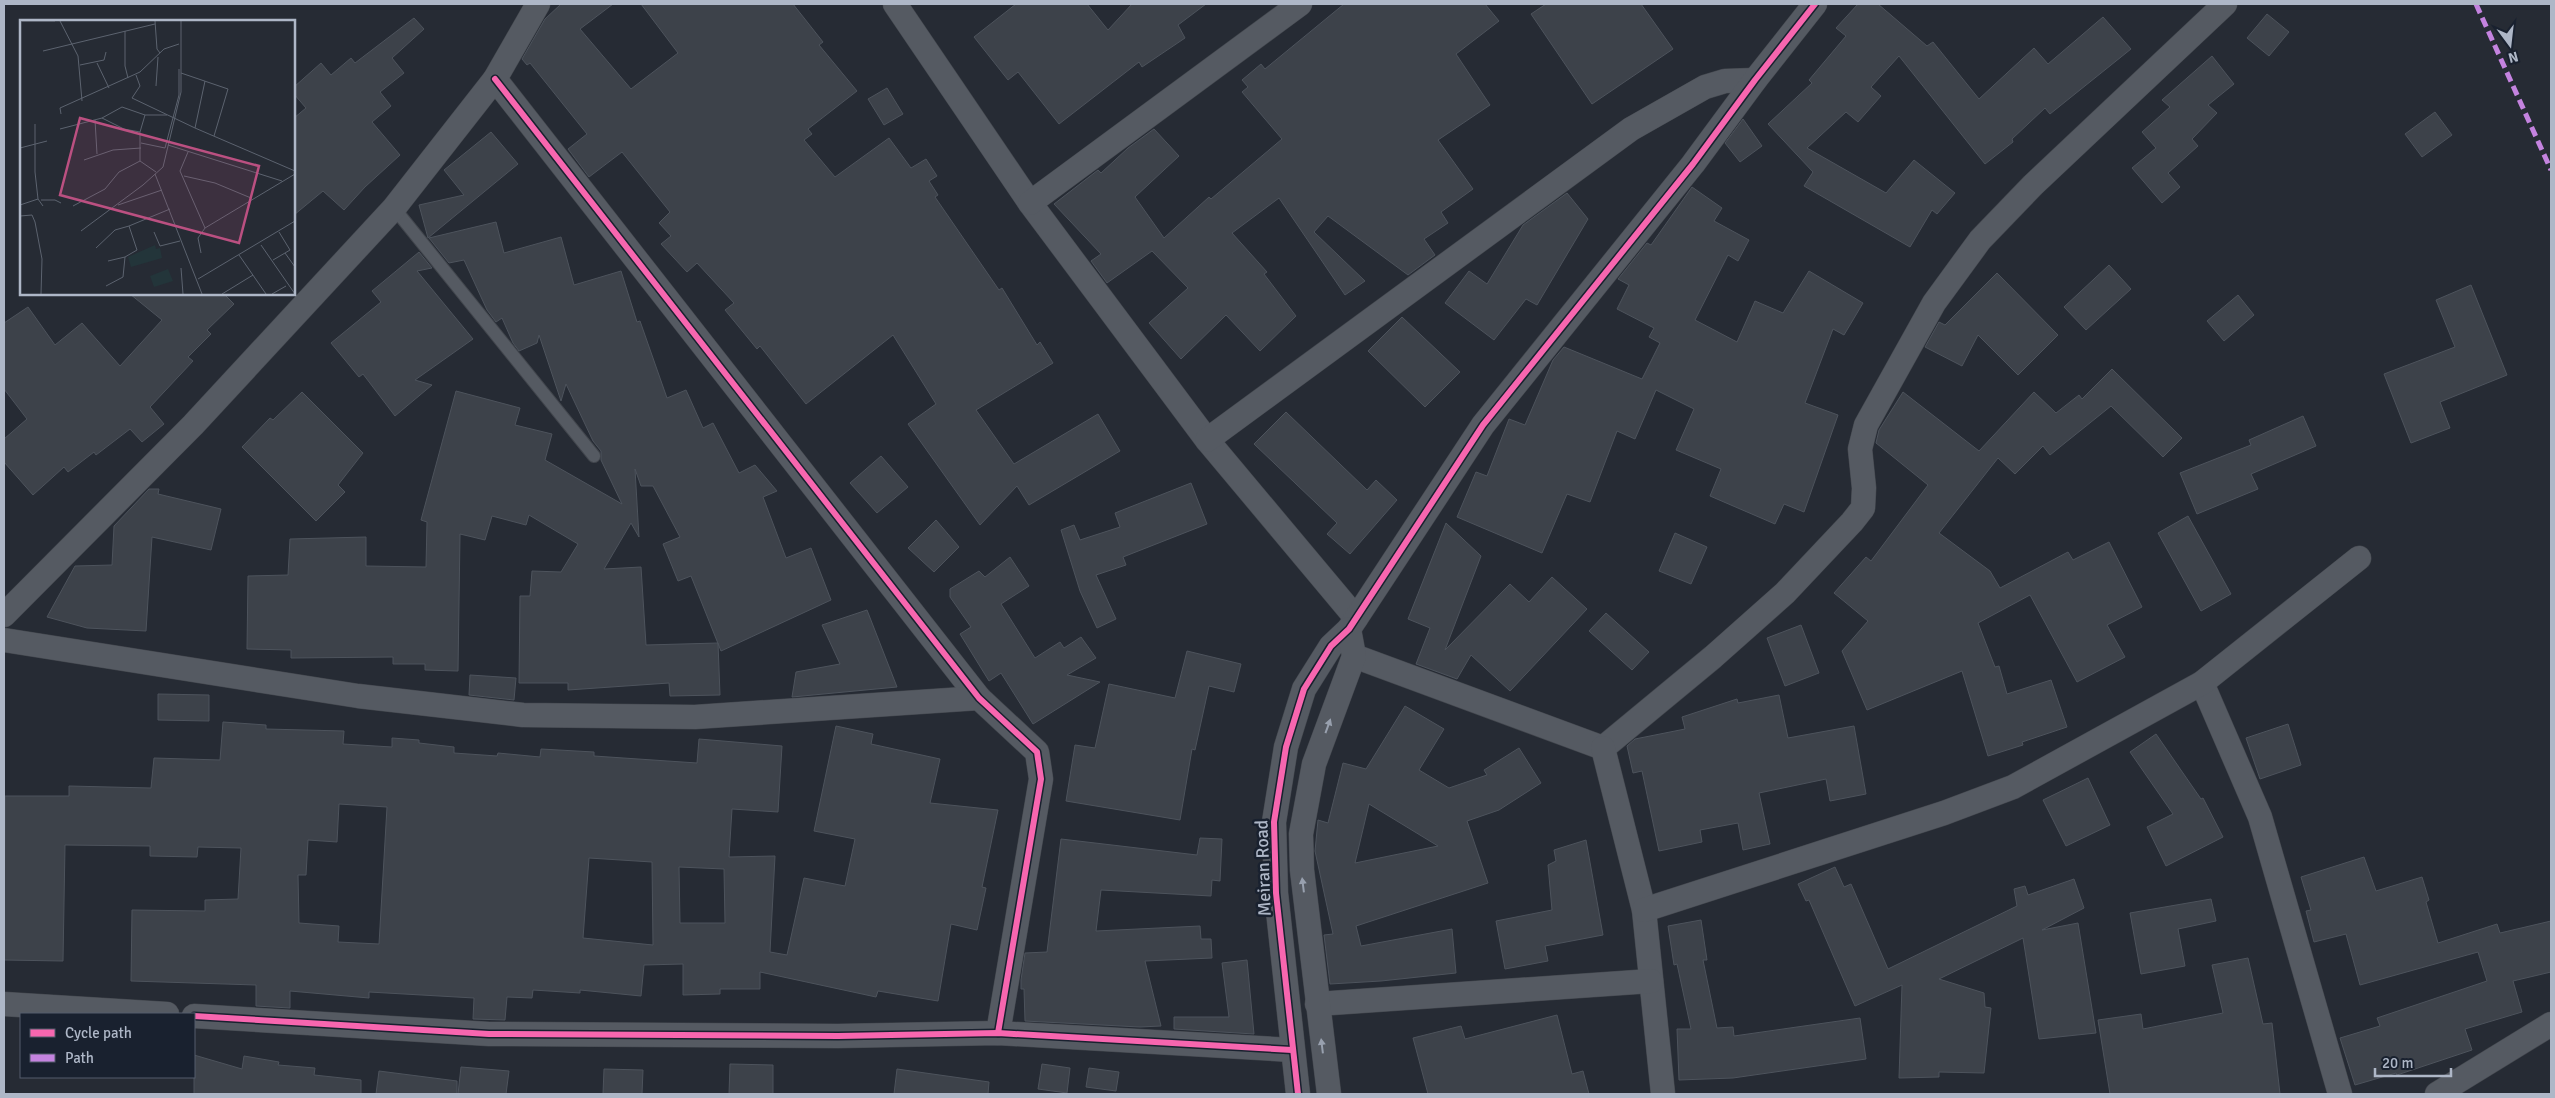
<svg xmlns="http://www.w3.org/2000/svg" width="2555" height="1098" font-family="Signika,sans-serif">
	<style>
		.building { fill: #3d424a; stroke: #4d535c; fill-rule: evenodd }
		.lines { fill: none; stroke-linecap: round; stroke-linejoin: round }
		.lane-casing { stroke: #42464d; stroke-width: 14 }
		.street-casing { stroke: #42464d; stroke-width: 25 }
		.lane { stroke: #555a62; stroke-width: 12 }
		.street { stroke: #555a62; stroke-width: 24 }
		.quiet { stroke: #c483df; stroke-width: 5; stroke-dasharray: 10 5; stroke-linecap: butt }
		.cycleway-casing { stroke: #19212f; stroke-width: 9 }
		.cycleway { stroke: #f766af; stroke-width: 6 }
		.oneway { fill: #98a0ae }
		.labels { text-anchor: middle; stroke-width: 5; stroke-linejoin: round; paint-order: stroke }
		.street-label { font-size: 18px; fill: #aeb7c7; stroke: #19212f }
		.inset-road { fill: none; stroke: #5c636f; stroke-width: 1 }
		.view { fill: #bb5081; fill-opacity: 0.15; stroke: #bb5081; stroke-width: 2.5 }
		.inset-edge { fill: none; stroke: #aeb7c7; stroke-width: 2.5 }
	</style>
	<rect width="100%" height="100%" fill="#262b34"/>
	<!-- building -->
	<g class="building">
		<path d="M 561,4 L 613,4 L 580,29 L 631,89 L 678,53 L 641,4 L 793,4 L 823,42 L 819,45 L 857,91 L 808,129 L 812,134 L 804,140 L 835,177 L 889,138 L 911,168 L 926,159 L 937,176 L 929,181 L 938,195 L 935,197 L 999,290 L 1002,288 L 1037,345 L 1040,342 L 1053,363 L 976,410 L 1014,464 L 1098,414 L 1120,451 L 1029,505 L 1017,486 L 980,525 L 908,424 L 936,404 L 893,335 L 806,404 L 760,346 L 757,349 L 725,310 L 734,303 L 697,263 L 687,272 L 661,244 L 671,236 L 659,223 L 670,212 L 622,152 L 589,177 L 568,149 L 587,134 L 530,63 L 527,65 L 522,59 L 545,19 Z"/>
		<path d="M 1016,4 L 1087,4 L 1108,30 L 1132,4 L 1206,4 L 1178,25 L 1185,38 L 1142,67 L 1139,62 L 1059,124 L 1018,72 L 1008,80 L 974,37 Z"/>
		<path d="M 1344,4 L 1485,4 L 1499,21 L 1456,54 L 1490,105 L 1438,140 L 1473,189 L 1441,212 L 1448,223 L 1424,239 L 1435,255 L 1408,275 L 1328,216 L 1314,232 L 1365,281 L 1345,295 L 1279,198 L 1232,233 L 1267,272 L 1264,274 L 1296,316 L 1260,351 L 1226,315 L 1181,359 L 1149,323 L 1188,288 L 1152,251 L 1107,283 L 1091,261 L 1101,254 L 1054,204 L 1098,170 L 1101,173 L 1128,148 L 1154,129 L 1179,156 L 1135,197 L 1164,238 L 1209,197 L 1211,199 L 1282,139 L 1242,92 L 1248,87 L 1242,80 L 1261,64 L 1265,69 Z"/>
		<path d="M 1546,4 L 1641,4 L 1673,49 L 1592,104 L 1531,14 Z"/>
		<path d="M 1858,4 L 1878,4 L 1927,46 L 1933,42 L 1979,99 L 2034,48 L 2048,64 L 2103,17 L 2131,49 L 2050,114 L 2045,108 L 2012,139 L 2013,142 L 1985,164 L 1899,56 L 1871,87 L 1881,96 L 1858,122 L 1846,112 L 1807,148 L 1886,193 L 1914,160 L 1955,193 L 1937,214 L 1932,210 L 1910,247 L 1804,186 L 1813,172 L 1768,124 L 1812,83 L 1809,80 L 1846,36 L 1836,28 Z"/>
		<path d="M 2267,14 L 2289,32 L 2269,56 L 2247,38 Z"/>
		<path d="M 414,18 L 424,29 L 392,58 L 404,73 L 380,92 L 391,106 L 372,122 L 400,155 L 365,187 L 344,210 L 323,191 L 294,215 L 294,118 L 306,108 L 294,94 L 294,87 L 321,63 L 331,75 L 351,58 L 355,63 Z"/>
		<path d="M 2212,56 L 2234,84 L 2208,105 L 2217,113 L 2192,139 L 2198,146 L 2168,173 L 2180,187 L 2162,203 L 2132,168 L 2156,148 L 2142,132 L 2170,107 L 2162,100 Z"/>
		<path d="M 887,88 L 903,114 L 884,125 L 868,99 Z"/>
		<path d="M 2435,112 L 2452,135 L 2422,157 L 2405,134 Z"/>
		<path d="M 1743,119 L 1762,146 L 1740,162 L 1725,143 Z"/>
		<path d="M 491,132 L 518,164 L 428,238 L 419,205 L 464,195 L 444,170 Z"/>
		<path d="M 1692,187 L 1722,208 L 1714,221 L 1749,240 L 1738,261 L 1728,255 L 1695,320 L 1737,342 L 1755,301 L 1783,313 L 1809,271 L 1863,303 L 1844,335 L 1833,329 L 1805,403 L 1838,415 L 1804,512 L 1784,504 L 1775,524 L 1710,496 L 1721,469 L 1676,450 L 1694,409 L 1656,390 L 1635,439 L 1617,431 L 1590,502 L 1567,494 L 1542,553 L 1457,517 L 1476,472 L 1487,476 L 1509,419 L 1525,425 L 1553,360 L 1564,347 L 1642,379 L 1660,343 L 1649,337 L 1654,328 L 1617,309 L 1629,285 L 1618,279 L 1647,243 L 1651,245 Z"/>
		<path d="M 1567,193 L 1588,219 L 1537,305 L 1526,299 L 1494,340 L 1445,303 L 1469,271 L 1487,284 L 1523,225 Z"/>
		<path d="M 496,222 L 504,253 L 561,237 L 574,285 L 621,271 L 637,322 L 640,321 L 667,398 L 686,390 L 703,428 L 713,423 L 739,473 L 755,465 L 777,491 L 763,497 L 786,558 L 811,548 L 831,600 L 721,651 L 691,576 L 678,581 L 663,544 L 680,537 L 653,486 L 641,486 L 635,469 L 639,537 L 631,523 L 604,569 L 641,567 L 646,645 L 718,643 L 720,695 L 670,696 L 669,683 L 568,690 L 568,683 L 519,683 L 520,596 L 530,596 L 532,571 L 561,572 L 578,544 L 529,515 L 526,525 L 492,516 L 485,540 L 460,534 L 458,671 L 425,670 L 425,664 L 393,664 L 393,657 L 291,658 L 291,650 L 247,649 L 248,576 L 288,575 L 290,539 L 366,537 L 366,566 L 426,567 L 427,522 L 421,520 L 456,391 L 520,408 L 515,425 L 552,434 L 545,460 L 622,504 L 601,460 L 601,451 L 593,441 L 566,384 L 561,401 L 539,335 L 537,343 L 519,351 L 513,343 L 502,318 L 496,322 L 487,310 L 464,260 L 449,263 L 429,238 Z"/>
		<path d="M 419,252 L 432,268 L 417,271 L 473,339 L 415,380 L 432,385 L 395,416 L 363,374 L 359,377 L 331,343 L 381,302 L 372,291 Z"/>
		<path d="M 2109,265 L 2131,289 L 2086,330 L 2064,307 Z"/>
		<path d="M 1997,273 L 2058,335 L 2018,375 L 1978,335 L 1962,366 L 1925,347 L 1939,322 L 1945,325 Z"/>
		<path d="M 2471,285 L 2507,375 L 2440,402 L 2450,428 L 2411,443 L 2384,374 L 2455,347 L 2436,300 Z"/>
		<path d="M 130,294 L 224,294 L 234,304 L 207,330 L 211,334 L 188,357 L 193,361 L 150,407 L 164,424 L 142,442 L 130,429 L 96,455 L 94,452 L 68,472 L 64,467 L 33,495 L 4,462 L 4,439 L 27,419 L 4,389 L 4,323 L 28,307 L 55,345 L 82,323 L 120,366 L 162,320 Z"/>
		<path d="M 2238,295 L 2254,315 L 2224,341 L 2207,321 Z"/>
		<path d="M 1402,317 L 1460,372 L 1425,407 L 1368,351 Z"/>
		<path d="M 2112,369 L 2182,438 L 2163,457 L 2111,406 L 2050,455 L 2043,446 L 2015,474 L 1998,458 L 1939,533 L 1990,571 L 2000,588 L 2068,552 L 2073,560 L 2109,542 L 2142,607 L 2107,625 L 2125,657 L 2077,682 L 2030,595 L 1978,623 L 1995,667 L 1999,666 L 2007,694 L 2051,680 L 2067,727 L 2022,742 L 2023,745 L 1988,756 L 1962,671 L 1867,710 L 1842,651 L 1868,621 L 1834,593 L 1866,557 L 1871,561 L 1928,485 L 1876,443 L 1879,430 L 1903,392 L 1979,451 L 2034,392 L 2056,413 L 2079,395 L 2082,399 Z"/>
		<path d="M 302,392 L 363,453 L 338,485 L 345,492 L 316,521 L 242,447 L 270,418 L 273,420 Z"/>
		<path d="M 1286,412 L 1367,490 L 1376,480 L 1397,500 L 1350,554 L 1327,534 L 1337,523 L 1254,444 Z"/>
		<path d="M 2303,416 L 2316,446 L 2251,474 L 2258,489 L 2197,514 L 2180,473 L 2251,445 L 2249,440 Z"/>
		<path d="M 881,456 L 908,487 L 877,513 L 850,483 Z"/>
		<path d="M 1191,483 L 1207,524 L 1123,557 L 1126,565 L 1096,575 L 1116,619 L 1097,628 L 1080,591 L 1061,530 L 1074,525 L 1080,540 L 1120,527 L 1115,513 Z"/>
		<path d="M 149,489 L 159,489 L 158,494 L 221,509 L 211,550 L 152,537 L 146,631 L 87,628 L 47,617 L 75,566 L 112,565 L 114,526 Z"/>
		<path d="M 2188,516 L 2231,594 L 2201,611 L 2158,533 Z"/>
		<path d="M 936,520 L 959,547 L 934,572 L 908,548 Z"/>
		<path d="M 1446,523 L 1481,556 L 1445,650 L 1510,584 L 1529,602 L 1552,577 L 1587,609 L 1510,691 L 1471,655 L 1457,679 L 1416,664 L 1430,628 L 1408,619 Z"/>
		<path d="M 1675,533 L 1707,547 L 1691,584 L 1659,571 Z"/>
		<path d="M 1010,557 L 1029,586 L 1001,604 L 1035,658 L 1060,642 L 1064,648 L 1081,637 L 1096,658 L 1067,675 L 1100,682 L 1033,724 L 1001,673 L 989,681 L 960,634 L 971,627 L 950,597 L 950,589 L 979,571 L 985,577 Z"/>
		<path d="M 867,610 L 897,687 L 792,697 L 796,672 L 840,664 L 822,625 Z"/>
		<path d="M 1606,613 L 1649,652 L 1632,670 L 1589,631 Z"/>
		<path d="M 1801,625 L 1819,673 L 1785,686 L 1767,638 Z"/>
		<path d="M 1187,651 L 1241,664 L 1234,692 L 1209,686 L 1195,750 L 1192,749 L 1180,820 L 1066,801 L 1075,745 L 1095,748 L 1109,684 L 1175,698 Z"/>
		<path d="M 470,675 L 516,678 L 514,700 L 469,695 Z"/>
		<path d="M 158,694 L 209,695 L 209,721 L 158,720 Z"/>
		<path d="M 1779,695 L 1788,738 L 1854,726 L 1866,794 L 1830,801 L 1826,779 L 1759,793 L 1770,844 L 1743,850 L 1738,823 L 1700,830 L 1702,842 L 1659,851 L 1642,771 L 1633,773 L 1627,746 L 1635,739 L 1685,729 L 1682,717 L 1737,699 L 1738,703 Z"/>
		<path d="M 1405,706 L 1444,729 L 1419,770 L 1449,788 L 1487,775 L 1484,770 L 1519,748 L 1541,783 L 1499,810 L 1467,821 L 1488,883 L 1356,926 L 1361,946 L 1452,929 L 1456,973 L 1381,981 L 1330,984 L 1324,935 L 1333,934 L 1315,851 L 1318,820 L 1328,823 L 1343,763 L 1366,769 ZM 1369,804 L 1438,846 L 1355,863 Z"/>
		<path d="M 223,722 L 266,725 L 266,729 L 344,731 L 343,744 L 392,747 L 392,738 L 419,740 L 419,743 L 454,747 L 454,753 L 497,756 L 498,753 L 540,757 L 541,749 L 594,752 L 594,756 L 697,763 L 699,739 L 782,746 L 778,812 L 732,809 L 729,857 L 775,856 L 770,952 L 787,955 L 804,878 L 845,886 L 855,839 L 814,831 L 836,726 L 873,734 L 871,744 L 940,759 L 930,803 L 998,810 L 982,887 L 986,888 L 977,930 L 951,924 L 938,1001 L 878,991 L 876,997 L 760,972 L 760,989 L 720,989 L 720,994 L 683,995 L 683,964 L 644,965 L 641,996 L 580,990 L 580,993 L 533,990 L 532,998 L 507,997 L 505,1020 L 473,1019 L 474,998 L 369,992 L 369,998 L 290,991 L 290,1008 L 256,1006 L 256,985 L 131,981 L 132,910 L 205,911 L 205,900 L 238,899 L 241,848 L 198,847 L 197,857 L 150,856 L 150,846 L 65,845 L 63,961 L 4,960 L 5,796 L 69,796 L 69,786 L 151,788 L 154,758 L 220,760 ZM 339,804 L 387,807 L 379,944 L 338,942 L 339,926 L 299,923 L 298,875 L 306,875 L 308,840 L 337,842 ZM 589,858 L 652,862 L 653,945 L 583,938 ZM 679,867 L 724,869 L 725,923 L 680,923 Z"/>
		<path d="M 2288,724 L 2301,765 L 2260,779 L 2246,738 Z"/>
		<path d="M 2156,734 L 2201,799 L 2203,798 L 2223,837 L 2166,866 L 2147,827 L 2173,814 L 2130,752 Z"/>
		<path d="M 2088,778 L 2110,825 L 2066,846 L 2043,800 Z"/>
		<path d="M 1200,838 L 1222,839 L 1220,881 L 1212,880 L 1211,896 L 1101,890 L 1096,931 L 1200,926 L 1201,939 L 1211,939 L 1212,958 L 1145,961 L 1161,1026 L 1140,1027 L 1025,1021 L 1024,989 L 1021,989 L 1021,980 L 1025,953 L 1047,952 L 1061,839 L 1197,855 Z"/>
		<path d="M 1586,840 L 1603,935 L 1545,946 L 1548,961 L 1505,969 L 1496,921 L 1552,910 L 1548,865 L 1556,861 L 1554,850 Z"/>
		<path d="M 2364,857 L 2376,891 L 2422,877 L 2429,900 L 2426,902 L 2438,943 L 2497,924 L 2500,933 L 2551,921 L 2551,972 L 2513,981 L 2522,1012 L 2465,1029 L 2472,1050 L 2397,1075 L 2396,1073 L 2355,1085 L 2340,1038 L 2380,1026 L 2377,1018 L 2487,981 L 2478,952 L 2360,985 L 2346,934 L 2314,942 L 2306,911 L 2311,910 L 2301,877 Z"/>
		<path d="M 1835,867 L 1844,887 L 1851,884 L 1888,969 L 2017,906 L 2014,889 L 2025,886 L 2028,895 L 2074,879 L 2084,908 L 2042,930 L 2078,923 L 2096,1033 L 2039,1039 L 2023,938 L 1939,979 L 1984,993 L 1985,1007 L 1991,1008 L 1984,1073 L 1939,1072 L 1939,1077 L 1899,1078 L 1902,985 L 1855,1006 L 1809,900 L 1806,901 L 1798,884 Z"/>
		<path d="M 2211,899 L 2216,921 L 2178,929 L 2185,966 L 2141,974 L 2130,913 Z"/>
		<path d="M 1701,920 L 1707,960 L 1703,960 L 1717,1028 L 1733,1027 L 1734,1036 L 1860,1018 L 1866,1059 L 1733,1078 L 1679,1080 L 1677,1029 L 1691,1029 L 1677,964 L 1674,965 L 1668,926 Z"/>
		<path d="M 2248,958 L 2263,1024 L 2272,1023 L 2280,1094 L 2110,1094 L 2098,1020 L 2141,1014 L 2143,1029 L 2223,1013 L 2212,965 Z"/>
		<path d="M 1247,960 L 1254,1034 L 1174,1029 L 1174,1017 L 1229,1017 L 1222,963 Z"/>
		<path d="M 1557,1015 L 1572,1074 L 1583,1071 L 1589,1094 L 1428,1094 L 1413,1038 L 1461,1026 L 1465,1039 Z"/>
		<path d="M 194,1055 L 242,1069 L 244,1056 L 279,1062 L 278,1065 L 315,1068 L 314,1075 L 361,1080 L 361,1094 L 194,1094 Z"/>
		<path d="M 730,1064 L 773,1065 L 773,1094 L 729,1094 Z"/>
		<path d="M 1042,1064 L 1070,1068 L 1067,1093 L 1038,1089 Z"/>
		<path d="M 461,1067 L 509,1071 L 506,1094 L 458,1094 Z"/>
		<path d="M 1089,1068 L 1119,1072 L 1116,1091 L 1086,1087 Z"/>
		<path d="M 604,1069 L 643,1070 L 642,1094 L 603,1094 Z"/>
		<path d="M 897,1069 L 989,1082 L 988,1094 L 894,1094 Z"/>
		<path d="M 379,1071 L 457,1081 L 457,1094 L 376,1094 Z"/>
	</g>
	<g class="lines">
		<!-- lane casing -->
		<g class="lane-casing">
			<path id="lane" d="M 394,208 L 594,456"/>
		</g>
		<!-- street casing -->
		<g class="street-casing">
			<g id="street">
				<path d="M 895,4 L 1030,203 L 1207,440 L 1356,618"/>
				<path d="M 495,79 L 979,698 L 1037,752 L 1041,779 L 998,1033"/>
				<path d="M 1030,203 L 1300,4"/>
				<path d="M 1207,440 L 1631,129 L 1705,87 L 1725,81 L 1755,80"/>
				<path d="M 4,615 L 193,425 L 394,208 L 495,79 L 538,4"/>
				<path d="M 4,640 L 358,696 L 523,715 L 695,717 L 979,698"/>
				<path d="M 1354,656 L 1603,748"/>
				<path d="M 2202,683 L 2260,817 L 2340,1094"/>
				<path d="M 1603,748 L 1713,657 L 1785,593 L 1852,522 L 1863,508 L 1864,488 L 1860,449 L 1866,425 L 1934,303 L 1980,240 L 2033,185 L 2225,4"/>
				<path d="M 1603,748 L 1644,910 L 1663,1094"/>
				<path d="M 1644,910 L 1944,813 L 2013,787 L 2202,683 L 2359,558"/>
				<path d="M 4,1004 L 167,1014"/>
				<path d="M 1317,1004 L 1651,981"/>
				<path d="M 194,1016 L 489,1034 L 838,1036 L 998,1033 L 1292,1050"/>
				<path d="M 1298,1094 L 1276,893 L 1274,822 L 1286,747 L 1304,689 L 1331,646 L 1349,629 L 1483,425 L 1693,164 L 1755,80 L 1815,4"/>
				<path d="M 1329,1094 L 1302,870 L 1301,834 L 1314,764 L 1354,656 L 1349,629"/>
				<path d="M 2437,1094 L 2551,1024"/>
			</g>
		</g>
		<!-- lane -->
		<use href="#lane" class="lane"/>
		<!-- street -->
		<use href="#street" class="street"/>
		<!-- quiet -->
		<path class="quiet" d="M 2476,4 L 2551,170"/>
		<!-- cycleway casing -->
		<g class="cycleway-casing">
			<g id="cycleway">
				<path d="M 495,79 L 979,698 L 1037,752 L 1041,779 L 998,1033"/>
				<path d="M 194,1016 L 489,1034 L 838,1036 L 998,1033 L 1292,1050"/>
				<path d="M 1298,1094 L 1276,893 L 1274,822 L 1286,747 L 1304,689 L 1331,646 L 1349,629 L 1483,425 L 1693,164 L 1755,80 L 1815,4"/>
			</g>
		</g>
		<!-- cycleway -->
		<use href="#cycleway" class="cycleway"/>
	</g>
	<!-- one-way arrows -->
	<defs><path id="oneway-solid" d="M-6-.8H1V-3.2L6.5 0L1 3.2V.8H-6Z" transform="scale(1.25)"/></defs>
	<g class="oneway">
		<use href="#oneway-solid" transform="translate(1328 726) rotate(-70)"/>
		<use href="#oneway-solid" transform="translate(1303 885) rotate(-97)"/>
		<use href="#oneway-solid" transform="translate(1322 1046) rotate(-97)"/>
	</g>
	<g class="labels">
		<!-- street labels -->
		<g class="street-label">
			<text transform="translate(1263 868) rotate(-92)" y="6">Meiran Road</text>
		</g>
	</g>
	<!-- overview -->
	<g transform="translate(20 20)">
		<rect width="275" height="275" fill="#262b34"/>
		<path d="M 135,225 L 136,229 L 140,228 L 142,238 L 111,247 L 108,237 ZM 148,249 L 153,261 L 134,267 L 130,256 Z" fill="#23353a"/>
		<path class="inset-road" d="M 2,1 L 35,1M 40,1 L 58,36 L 62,81M 135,1 L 137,29 L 140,33M 105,11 L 105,46 L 108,58M 23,31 L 135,4M 77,43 L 89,68M 60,45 L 84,40 L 86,32M 161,53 L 208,69 L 194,116M 116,55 L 120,66 L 112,78 L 175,108 L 275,151M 136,66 L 138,37M 41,94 L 40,88 L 120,52 L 144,29 L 159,24M 82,98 L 102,87 L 125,95 L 147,95M 75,100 L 77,134M 15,104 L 15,152 L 18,179 L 23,186M 175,108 L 185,61M 40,109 L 82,98 L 104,109 L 120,112M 121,123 L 145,128M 148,125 L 262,161M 0,128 L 27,121M 145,128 L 159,75 L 159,49M 168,132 L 160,151 L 185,208M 64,140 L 93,130 L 121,128M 120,141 L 120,112 L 125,95M 120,141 L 136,152M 135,154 L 182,274M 164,156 L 195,163 L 231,178M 21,180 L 35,180 L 41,183M 0,185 L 18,179M 98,185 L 142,170M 53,186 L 85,169 L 99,152 L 120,141M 0,196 L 12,195 L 15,202 L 22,239 L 21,274M 61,211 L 123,165 L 143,147 L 161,72 L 161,1M 134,212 L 140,226 L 160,221M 259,212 L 270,230 L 265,233M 241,225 L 275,274M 76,228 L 95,210 L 109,206M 181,233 L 178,218 L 185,208 L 275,154M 219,235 L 246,274M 253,240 L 265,233 L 275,247M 88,241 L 105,237M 161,248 L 163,274M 178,259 L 275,201M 86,266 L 103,257 L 105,237 L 117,230 L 109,206 L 150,189M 202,274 L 233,255M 252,274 L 266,266"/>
		<path class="view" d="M 60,98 L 239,146 L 219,223 L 40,175 Z"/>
		<rect width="275" height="275" class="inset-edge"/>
	</g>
	<!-- border -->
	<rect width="2555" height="1098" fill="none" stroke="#aeb7c7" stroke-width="10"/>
	<!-- legend -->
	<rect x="20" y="1013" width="175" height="65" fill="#19212f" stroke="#555d6c"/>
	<rect x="30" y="1029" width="25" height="8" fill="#f766af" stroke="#555d6c"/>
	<text x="65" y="1038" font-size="15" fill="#aeb7c7">Cycle path</text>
	<rect x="30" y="1054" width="25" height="8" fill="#c483df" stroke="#555d6c"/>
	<text x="65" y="1063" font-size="15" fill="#aeb7c7">Path</text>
	<!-- north arrow -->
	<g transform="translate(2510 45) rotate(165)" stroke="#19212f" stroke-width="4" paint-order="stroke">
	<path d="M0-4L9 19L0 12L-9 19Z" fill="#aeb7c7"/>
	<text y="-8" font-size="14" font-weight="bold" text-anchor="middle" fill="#aeb7c7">N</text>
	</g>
	<!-- scale -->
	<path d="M2375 1068v8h76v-8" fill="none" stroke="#aeb7c7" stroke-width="2.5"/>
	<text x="2382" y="1068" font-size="15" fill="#aeb7c7" stroke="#19212f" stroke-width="4" paint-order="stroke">20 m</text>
</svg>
